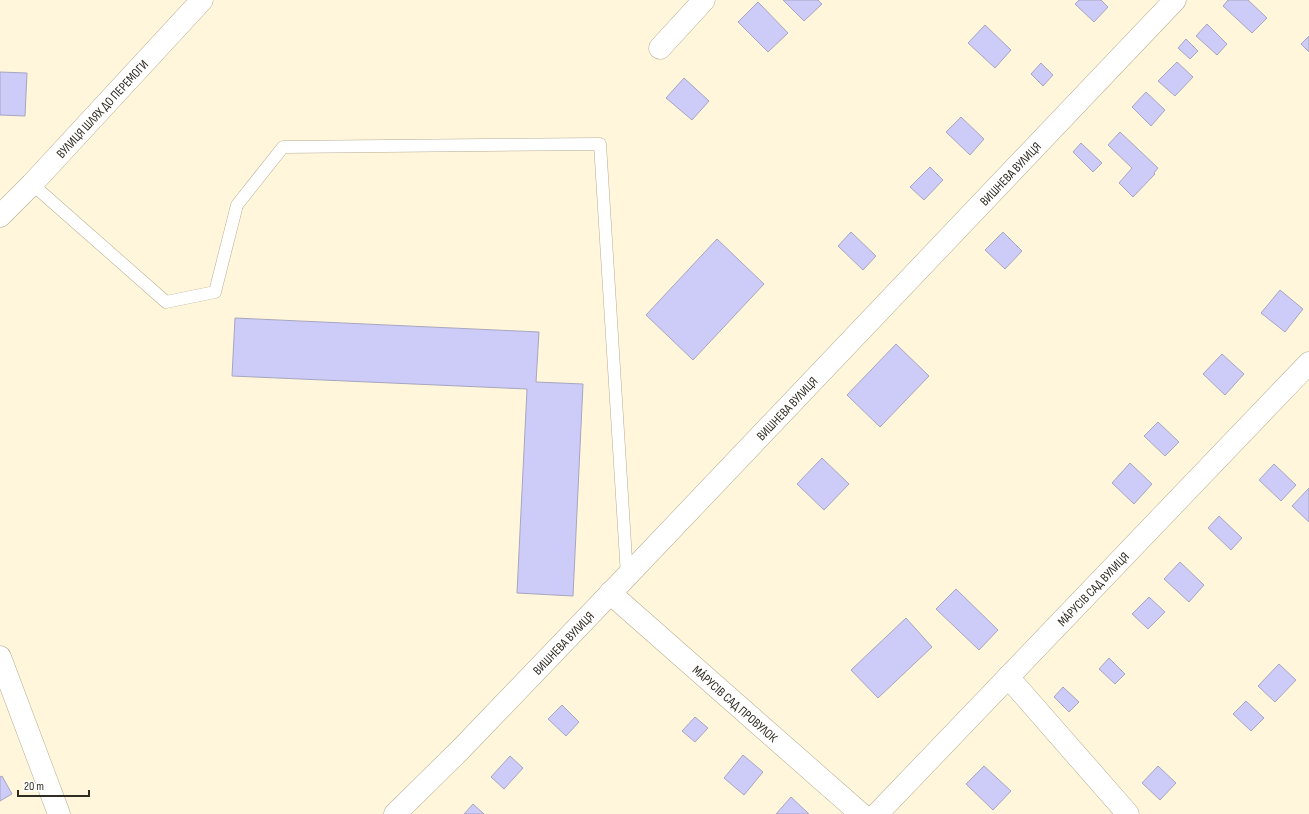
<svg xmlns="http://www.w3.org/2000/svg" width="1309" height="814" font-family="'Sofia Sans Condensed',sans-serif">
	<style>
		.building { fill: #cdcbf8; stroke: #a7a6c0 }
		.lines { fill: none; stroke-linecap: round; stroke-linejoin: round }
		.lane-casing { stroke: #b5ad93; stroke-width: 13 }
		.street-casing { stroke: #b5ad93; stroke-width: 23 }
		.secondary-casing { stroke: #b5ad93; stroke-width: 23 }
		.lane { stroke: #fff; stroke-width: 12 }
		.street { stroke: #fff; stroke-width: 22 }
		.secondary { stroke: #fff; stroke-width: 22 }
		.labels { text-anchor: middle; stroke-width: 3.5; stroke-linejoin: round; paint-order: stroke }
		.street-label { font-size: 13px; fill: #2f2c22; stroke: #fff }
	</style>
	<rect width="100%" height="100%" fill="#fff6db"/>
	<!-- building -->
	<g class="building">
		<path d="M 783,0 L 818,0 L 822,4 L 804,21 Z"/>
		<path d="M 1079,0 L 1101,0 L 1108,7 L 1094,22 L 1075,4 Z"/>
		<path d="M 1228,0 L 1248,0 L 1267,18 L 1252,33 L 1223,6 Z"/>
		<path d="M 758,2 L 788,33 L 768,52 L 738,22 Z"/>
		<path d="M 1207,24 L 1227,44 L 1217,55 L 1196,36 Z"/>
		<path d="M 985,25 L 1011,50 L 995,68 L 968,43 Z"/>
		<path d="M 1309,36 L 1309,52 L 1301,44 Z"/>
		<path d="M 1186,39 L 1198,51 L 1190,59 L 1178,48 Z"/>
		<path d="M 1177,62 L 1193,77 L 1175,96 L 1158,81 Z"/>
		<path d="M 1041,63 L 1053,75 L 1043,86 L 1031,74 Z"/>
		<path d="M 0,72 L 27,73 L 25,116 L 0,115 Z"/>
		<path d="M 684,78 L 709,101 L 692,120 L 666,98 Z"/>
		<path d="M 1146,92 L 1165,110 L 1151,126 L 1132,107 Z"/>
		<path d="M 961,117 L 984,139 L 970,155 L 946,132 Z"/>
		<path d="M 1120,132 L 1158,168 L 1154,173 L 1155,174 L 1133,197 L 1119,183 L 1132,168 L 1108,145 Z"/>
		<path d="M 1081,143 L 1102,163 L 1093,172 L 1073,152 Z"/>
		<path d="M 930,167 L 943,180 L 924,200 L 910,187 Z"/>
		<path d="M 851,232 L 876,256 L 863,270 L 838,246 Z"/>
		<path d="M 1003,232 L 1022,251 L 1005,269 L 985,250 Z"/>
		<path d="M 717,239 L 764,284 L 693,360 L 646,315 Z"/>
		<path d="M 1280,290 L 1303,309 L 1285,332 L 1261,313 Z"/>
		<path d="M 235,318 L 539,332 L 536,382 L 583,384 L 573,596 L 517,593 L 527,389 L 232,376 Z"/>
		<path d="M 896,344 L 929,376 L 880,427 L 847,395 Z"/>
		<path d="M 1222,354 L 1244,374 L 1225,395 L 1203,374 Z"/>
		<path d="M 1158,422 L 1179,442 L 1165,456 L 1144,436 Z"/>
		<path d="M 822,458 L 849,484 L 824,510 L 797,484 Z"/>
		<path d="M 1130,463 L 1152,484 L 1134,504 L 1112,483 Z"/>
		<path d="M 1274,464 L 1296,485 L 1281,501 L 1259,480 Z"/>
		<path d="M 1309,488 L 1309,522 L 1292,506 Z"/>
		<path d="M 1219,516 L 1242,538 L 1231,550 L 1208,528 Z"/>
		<path d="M 1180,562 L 1204,585 L 1189,602 L 1164,579 Z"/>
		<path d="M 956,589 L 998,630 L 979,650 L 936,609 Z"/>
		<path d="M 1149,597 L 1165,612 L 1148,629 L 1132,614 Z"/>
		<path d="M 906,618 L 932,647 L 878,698 L 851,670 Z"/>
		<path d="M 1109,658 L 1125,674 L 1115,684 L 1099,669 Z"/>
		<path d="M 1279,664 L 1296,680 L 1275,702 L 1258,686 Z"/>
		<path d="M 1063,687 L 1079,702 L 1069,712 L 1054,697 Z"/>
		<path d="M 1246,701 L 1264,718 L 1251,731 L 1233,714 Z"/>
		<path d="M 562,705 L 579,722 L 566,736 L 548,719 Z"/>
		<path d="M 695,717 L 708,728 L 695,742 L 682,731 Z"/>
		<path d="M 743,755 L 763,772 L 744,795 L 724,778 Z"/>
		<path d="M 510,756 L 523,768 L 504,789 L 491,777 Z"/>
		<path d="M 984,766 L 1011,791 L 993,810 L 966,784 Z"/>
		<path d="M 1158,766 L 1176,783 L 1160,800 L 1142,783 Z"/>
		<path d="M 2,776 L 12,794 L 0,801 L 0,777 Z"/>
		<path d="M 791,797 L 809,814 L 776,814 Z"/>
		<path d="M 473,804 L 484,814 L 464,814 Z"/>
	</g>
	<g class="lines">
		<!-- lane casing -->
		<g class="lane-casing">
			<path id="lane" d="M 32,184 L 166,302 L 215,292 L 237,205 L 283,147 L 600,144 L 627,576"/>
		</g>
		<!-- street casing -->
		<g class="street-casing">
			<g id="street">
				<path d="M 660,48 L 704,0"/>
				<path id="s1" d="M 0,216 L 32,184 L 202,0"/>
				<path id="s2" d="M 610,593 L 861,814"/>
				<path d="M 1008,677 L 1128,814"/>
				<path id="s3" d="M 395,814 L 461,749 L 627,576 L 1175,0"/>
				<path id="s4" d="M 877,814 L 1309,363"/>
			</g>
		</g>
		<!-- secondary casing -->
		<g class="secondary-casing">
			<path id="secondary" d="M 0,657 L 59,814"/>
		</g>
		<!-- lane -->
		<use href="#lane" class="lane"/>
		<!-- street -->
		<use href="#street" class="street"/>
		<!-- secondary -->
		<use href="#secondary" class="secondary"/>
	</g>
	<g class="labels">
		<!-- street labels -->
		<g class="street-label">
			<text dy="5" stroke="none"><textPath href="#s1" startOffset="148">ВУЛИЦЯ ШЛЯХ ДО ПЕРЕМОГИ</textPath></text>
			<text dy="5" stroke="none"><textPath href="#s3" startOffset="888">ВИШНЕВА ВУЛИЦЯ</textPath></text>
			<text dy="5" stroke="none"><textPath href="#s3" startOffset="564">ВИШНЕВА ВУЛИЦЯ</textPath></text>
			<text dy="5" stroke="none"><textPath href="#s4" startOffset="312">МÁРУСІВ САД ВУЛИЦЯ</textPath></text>
			<text dy="5" stroke="none"><textPath href="#s3" startOffset="240">ВИШНЕВА ВУЛИЦЯ</textPath></text>
			<text dy="5" stroke="none"><textPath href="#s2" startOffset="167">МÁРУСІВ САД ПРОВУЛОК</textPath></text>
		</g>
	</g>
	<!-- scale -->
	<path d="M18 790v6h71v-6" fill="none" stroke="#2f2c22" stroke-width="2"/>
	<text x="24" y="790" font-size="12" fill="#2f2c22" stroke="#ffffff" stroke-width="3" paint-order="stroke">20 m</text>
</svg>
